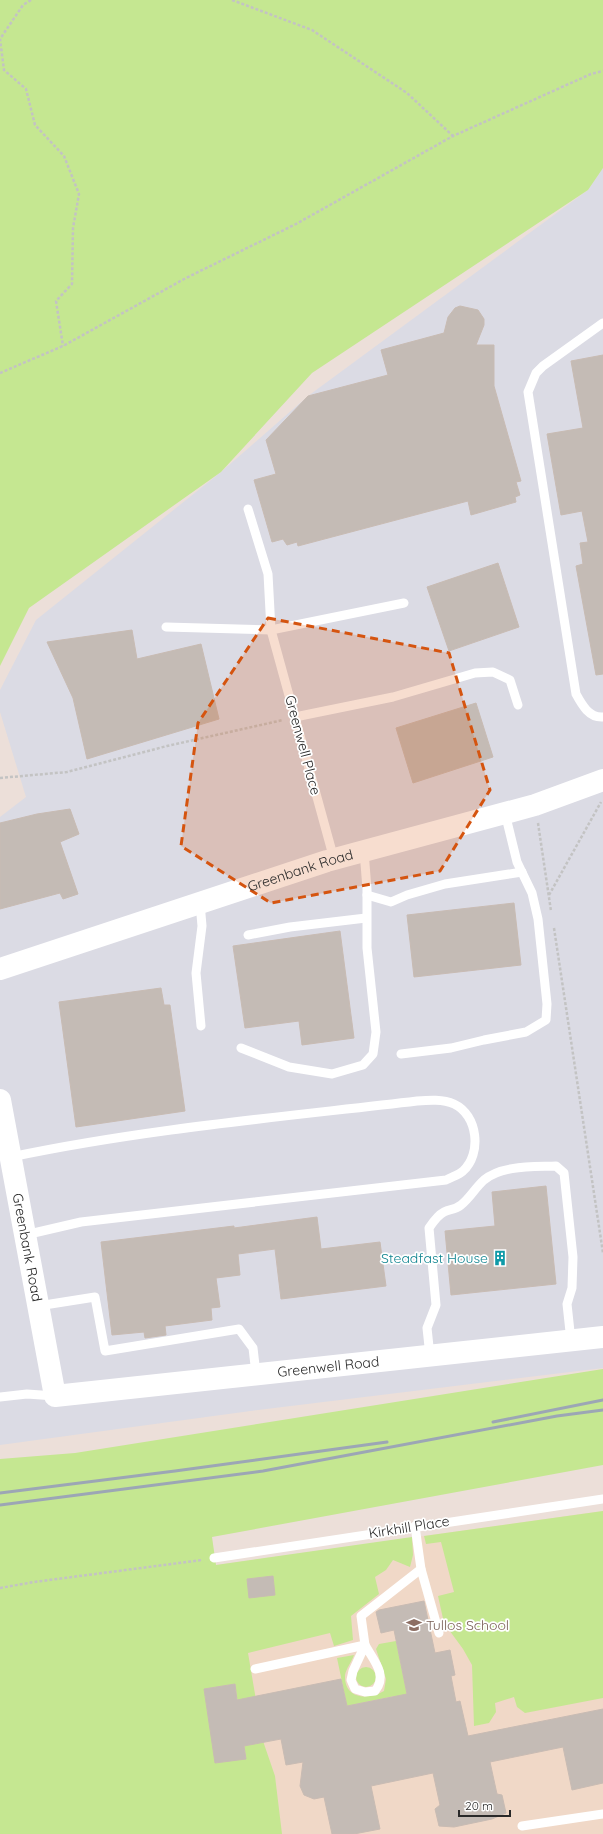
<svg xmlns="http://www.w3.org/2000/svg" width="603" height="1834" font-family="Quicksand,sans-serif">
	<style>
		.industrial { fill: #dbdbe4 }
		.education { fill: #f0d8c7 }
		.green { fill: #c5e791; fill-rule: evenodd }
		.building { fill: #c4bbb5; stroke: #c8bbb3 }
		.lines { fill: none; stroke-linecap: round; stroke-linejoin: round }
		.path { stroke: #c3c3c3; stroke-width: 2.5; stroke-dasharray: 3 2; stroke-linecap: butt }
		.lane { stroke: #fff; stroke-width: 9 }
		.secondary { stroke: #fff; stroke-width: 22 }
		.rail { stroke: #9ca6b5; stroke-width: 3 }
		.marked { fill: #d5540f; fill-opacity: 0.2; stroke: #d5540f; stroke-width: 3; stroke-dasharray: 8 5; stroke-linejoin: round }
		.labels { text-anchor: middle; stroke-width: 3.5; stroke-linejoin: round; paint-order: stroke }
		.street-label { font-size: 14px; fill: #292929; stroke: #fff }
		.culture-label { font-size: 14px; fill: #0d838f; stroke: #fff; text-anchor: end }
		.education-label { font-size: 14px; fill: #785e54; stroke: #fff; text-anchor: start }
	</style>
	<rect width="100%" height="100%" fill="#ecdfd9"/>
	<!-- industrial -->
	<path class="industrial" d="M 603,168 L 603,1368 L 258,1410 L 0,1445 L 0,817 L 26,797 L 0,712 L 0,690 L 36,620 L 221,472 L 308,396 L 588,190 Z"/>
	<!-- education -->
	<path class="education" d="M 603,1511 L 603,1834 L 262,1834 L 215,1763 L 204,1689 L 235,1684 L 216,1565 Z"/>
	<!-- green -->
	<g class="green">
		<path d="M 0,0 L 603,0 L 603,168 L 588,190 L 312,373 L 221,472 L 29,608 L 0,666 Z"/>
		<path d="M 603,1369 L 603,1465 L 212,1537 L 216,1565 L 412,1537 L 413,1555 L 410,1567 L 393,1560 L 386,1570 L 375,1577 L 379,1594 L 351,1616 L 353,1640 L 334,1646 L 330,1633 L 248,1653 L 263,1741 L 275,1776 L 282,1834 L 0,1834 L 0,1459 L 75,1453 ZM 235,1684 L 246,1758 L 216,1763 L 204,1689 Z"/>
		<path d="M 603,1511 L 603,1698 L 525,1713 L 517,1707 L 514,1697 L 495,1703 L 496,1712 L 489,1723 L 474,1726 L 472,1665 L 463,1649 L 444,1623 L 438,1596 L 454,1592 L 441,1542 L 426,1544 L 424,1536 Z"/>
		<path d="M 396,1641 L 418,1748 L 407,1750 L 395,1696 L 347,1706 L 337,1658 L 354,1655 C 352,1661 346,1669 345,1675 C 344,1700 369,1700 384,1691 L 386,1679 L 376,1649 L 379,1644 Z"/>
		<circle cx="366" cy="1677" r="10"/>
	</g>
	<!-- building -->
	<g class="building">
		<path d="M 460,306 L 478,310 L 484,319 L 484,325 L 476,345 L 494,345 L 494,386 L 521,481 L 516,482 L 520,495 L 515,497 L 516,502 L 471,515 L 468,501 L 298,546 L 297,542 L 287,545 L 283,539 L 272,542 L 254,480 L 276,474 L 266,440 L 308,396 L 388,375 L 381,350 L 444,333 L 448,317 L 455,308 Z"/>
		<path d="M 603,355 L 603,674 L 596,675 L 576,566 L 583,564 L 580,543 L 588,542 L 582,511 L 561,515 L 547,434 L 583,428 L 571,361 Z"/>
		<path d="M 498,563 L 519,627 L 449,651 L 427,587 Z"/>
		<path d="M 132,630 L 137,659 L 201,644 L 219,719 L 87,759 L 73,698 L 47,642 Z"/>
		<path d="M 476,703 L 493,757 L 413,783 L 396,728 Z"/>
		<path d="M 70,809 L 79,834 L 60,842 L 78,894 L 63,899 L 60,893 L 0,909 L 0,823 L 37,814 Z"/>
		<path d="M 514,903 L 521,965 L 414,977 L 407,915 Z"/>
		<path d="M 340,931 L 354,1038 L 302,1045 L 299,1021 L 245,1028 L 233,946 Z"/>
		<path d="M 161,988 L 164,1005 L 170,1005 L 185,1111 L 76,1127 L 59,1002 Z"/>
		<path d="M 546,1186 L 556,1284 L 451,1295 L 445,1231 L 495,1226 L 492,1192 Z"/>
		<path d="M 317,1217 L 321,1249 L 380,1242 L 386,1286 L 281,1299 L 275,1249 L 238,1254 L 240,1275 L 216,1278 L 220,1307 L 211,1308 L 212,1320 L 165,1326 L 166,1335 L 145,1338 L 144,1332 L 112,1335 L 101,1242 L 234,1226 L 234,1228 Z"/>
		<path d="M 273,1576 L 275,1595 L 249,1598 L 247,1579 Z"/>
		<path d="M 424,1601 L 435,1653 L 450,1650 L 455,1675 L 451,1676 L 456,1702 L 460,1701 L 468,1736 L 603,1709 L 603,1783 L 572,1790 L 563,1747 L 490,1762 L 497,1794 L 502,1795 L 506,1813 L 492,1819 L 454,1827 L 439,1826 L 435,1809 L 440,1805 L 433,1773 L 371,1786 L 380,1829 L 354,1834 L 332,1834 L 324,1797 L 314,1799 L 304,1795 L 300,1786 L 303,1762 L 286,1765 L 281,1739 L 244,1746 L 246,1759 L 215,1763 L 204,1689 L 235,1684 L 237,1700 L 341,1679 L 347,1706 L 407,1694 L 394,1630 L 381,1633 L 376,1612 L 379,1610 Z"/>
	</g>
	<g class="lines">
		<!-- path -->
		<g class="path">
			<path d="M 31,0 L 23,5 L 0,39 L 4,70 L 26,89 L 35,125 L 64,156 L 79,194 L 73,228 L 72,284 L 56,301 L 63,346"/>
			<path d="M 232,0 L 312,30 L 407,93 L 453,136"/>
			<path d="M 0,373 L 63,346 L 186,278 L 296,224 L 453,136 L 591,74 L 603,71"/>
			<path d="M 0,778 L 67,772 L 167,746 L 283,720"/>
			<path d="M 538,823 L 551,911"/>
			<path d="M 549,895 L 601,802"/>
			<path d="M 554,928 L 603,1253"/>
			<path d="M 0,1588 L 34,1582 L 202,1560"/>
		</g>
		<!-- lane -->
		<g class="lane">
			<path d="M 603,323 L 543,366 L 536,373 L 528,392 L 576,694 C 582,705 589,718 603,717"/>
			<path d="M 248,509 L 268,574 L 271,630 L 334,859"/>
			<path d="M 166,627 L 271,630 L 404,603"/>
			<path d="M 295,717 L 393,697 L 475,673 L 493,672 L 510,680 L 518,705"/>
			<path d="M 367,895 L 391,902 L 407,895 L 445,884 L 522,872"/>
			<path d="M 200,903 L 202,926 L 196,973 L 201,1026"/>
			<path d="M 248,935 L 290,927 L 366,918"/>
			<path d="M 241,1048 L 289,1067 L 332,1074 L 363,1065 L 373,1054 L 376,1032 L 367,948 L 367,889 L 364,851"/>
			<path d="M 401,1054 L 451,1048 L 484,1040 L 526,1032 L 546,1020 L 547,1004 L 538,919 L 532,893 L 517,862 L 505,813"/>
			<path d="M 11,1157 C 144,1129 282,1117 417,1101 C 429,1100 443,1099 454,1104 C 478,1115 482,1154 463,1171 C 459,1175 451,1177 446,1180 L 81,1222 L 25,1235"/>
			<path d="M 38,1306 L 95,1297 L 105,1351 L 239,1329 L 253,1348 L 256,1374"/>
			<path d="M 430,1356 L 427,1328 L 436,1305 L 429,1228 C 433,1222 438,1215 444,1212 C 450,1209 455,1210 461,1205 C 470,1198 475,1188 484,1180 C 502,1165 533,1167 556,1166 L 564,1173 L 573,1257 L 572,1288 L 567,1304 L 571,1341"/>
			<path d="M 0,1397 L 27,1394 L 55,1396"/>
			<path d="M 214,1558 L 603,1499"/>
			<path d="M 421,1569 L 439,1633"/>
			<path d="M 365,1645 C 374,1661 388,1675 375,1691 L 365,1692 L 355,1689 L 351,1680 L 353,1671 Z"/>
			<path d="M 255,1669 L 365,1645 L 361,1616 L 421,1569 L 415,1526"/>
			<path d="M 522,1826 L 603,1814"/>
		</g>
		<!-- secondary -->
		<g class="secondary">
			<path id="s1" d="M 0,969 L 327,861 L 535,805 L 603,780"/>
			<path id="s2" d="M 0,1100 L 55,1396 L 603,1337"/>
		</g>
		<!-- rail -->
		<g class="rail">
			<path d="M 493,1422 L 603,1400"/>
			<path d="M 0,1493 L 175,1471 L 387,1442"/>
			<path d="M 0,1505 L 263,1471 L 557,1416 L 603,1410"/>
		</g>
	</g>
	<!-- marked area -->
	<path class="marked" d="M 268,618 L 449,653 L 490,790 L 440,871 L 271,903 L 181,846 L 198,723 Z"/>
	<!-- icons -->
	<defs>
		<g id="building-bare" transform="scale(1.2)"><path d="M-4-6H4V6H1V3H-1V6H-4ZM-2.5-4.3h1.7v1.8h-1.7ZM.8-4.3h1.7v1.8H.8ZM-2.5-1h1.7V.8h-1.7ZM.8-1h1.7V.8H.8Z" fill="#0f9aa8" stroke="#fff" stroke-width="2.5" paint-order="stroke"/></g>
		<g id="school-bare" transform="scale(1.2)"><path d="M0-5L7-2L0 1L-7-2ZM-4 1L0 2.5L4 1V4Q0 6-4 4Z" fill="#8d6e63" stroke="#fff" stroke-width="2.5" paint-order="stroke"/></g>
	</defs>
	<g fill-rule="evenodd">
		<use href="#building-bare" x="500" y="1258"/>
		<use href="#school-bare" x="414" y="1625"/>
	</g>
	<g class="labels">
		<!-- street labels -->
		<g class="street-label">
			<text transform="translate(303 745) rotate(75)" y="5">Greenwell Place</text>
			<text dy="5" stroke="none"><textPath href="#s1" startOffset="316">Greenbank Road</textPath></text>
			<text dy="5" stroke="none"><textPath href="#s2" startOffset="150">Greenbank Road</textPath></text>
			<text dy="5" stroke="none"><textPath href="#s2" startOffset="576">Greenwell Road</textPath></text>
			<text transform="translate(409 1527) rotate(-9)" y="5">Kirkhill Place</text>
		</g>
		<!-- culture labels -->
		<g class="culture-label">
			<text x="488" y="1263">Steadfast House</text>
		</g>
		<!-- education labels -->
		<g class="education-label">
			<text x="426" y="1630">Tullos School</text>
		</g>
	</g>
	<!-- scale -->
	<path d="M459 1810v6h51v-6" fill="none" stroke="#292929" stroke-width="2"/>
	<text x="465" y="1810" font-size="12" fill="#292929" stroke="#ffffff" stroke-width="3" paint-order="stroke">20 m</text>
</svg>
